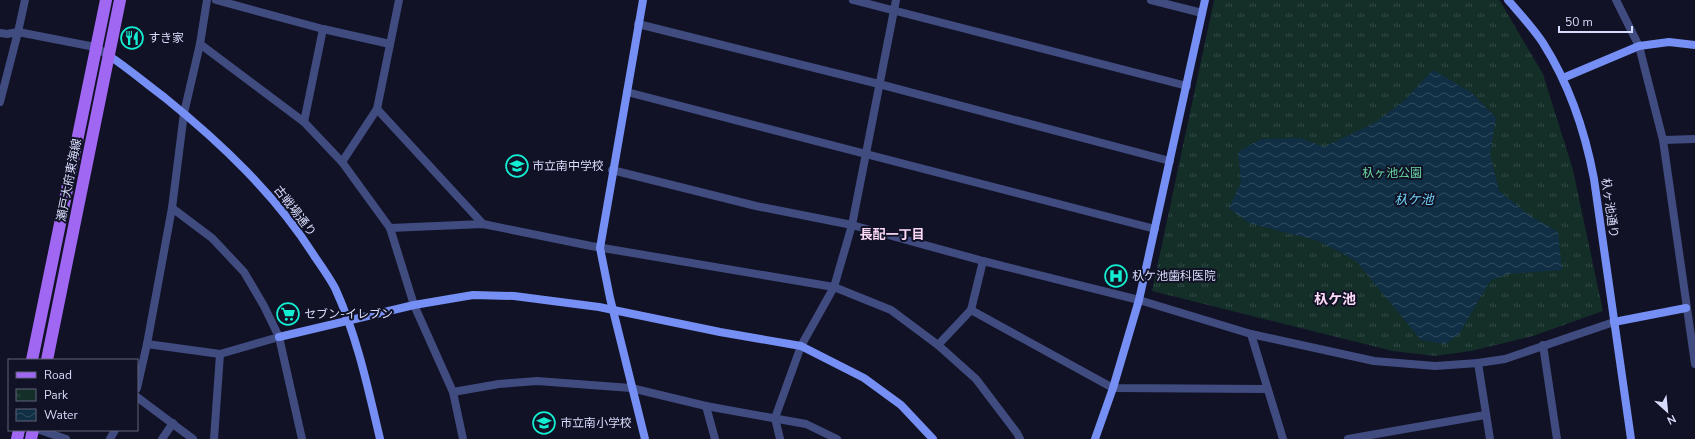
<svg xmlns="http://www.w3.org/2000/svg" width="1695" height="439" font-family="'Nunito Sans','Noto Sans JP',sans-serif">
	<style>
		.park { fill: url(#park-tufts) }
		.water { fill: url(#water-waves) }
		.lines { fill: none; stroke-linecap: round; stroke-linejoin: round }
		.street { stroke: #404b80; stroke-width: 8 }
		.secondary { stroke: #768ff4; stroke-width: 8 }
		.primary { stroke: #a067f3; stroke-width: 12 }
		.labels { text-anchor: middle; stroke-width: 4; stroke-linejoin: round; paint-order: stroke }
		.poi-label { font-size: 12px; fill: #d8dcfc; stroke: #111225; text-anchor: start }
		.park-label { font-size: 12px; fill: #69d7a3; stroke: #111225 }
		.street-label { font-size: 12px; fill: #d8dcfc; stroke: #111225 }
		.water-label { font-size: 13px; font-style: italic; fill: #6ed3f4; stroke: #111225 }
		.neighbourhood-label { font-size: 13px; font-weight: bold; fill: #fcd9f7; stroke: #111225 }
		.quarter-label { font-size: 14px; font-weight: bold; fill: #fcd9f7; stroke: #111225 }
	</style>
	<defs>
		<pattern id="park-tufts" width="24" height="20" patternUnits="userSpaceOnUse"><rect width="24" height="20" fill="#142e28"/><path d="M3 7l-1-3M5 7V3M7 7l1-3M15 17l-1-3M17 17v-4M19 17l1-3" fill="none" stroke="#354c48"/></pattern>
		<pattern id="water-waves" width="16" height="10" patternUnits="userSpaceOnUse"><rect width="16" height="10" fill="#102f44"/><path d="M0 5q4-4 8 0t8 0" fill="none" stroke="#324d60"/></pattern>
	</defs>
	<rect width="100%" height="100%" fill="#111225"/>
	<!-- park -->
	<path class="park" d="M 1214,0 L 1498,0 L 1500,1 L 1543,74 L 1573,170 L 1603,311 L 1533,336 L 1471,351 L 1435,356 L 1393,351 L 1152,291 Z"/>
	<!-- water -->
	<path class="water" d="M 1433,70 L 1472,93 L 1496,118 L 1490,154 L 1499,191 L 1529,215 L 1558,232 L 1562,270 L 1507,274 L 1490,281 L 1459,334 L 1445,344 L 1421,340 L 1356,261 L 1319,241 L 1249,223 L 1229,208 L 1241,182 L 1238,152 L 1261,139 L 1301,138 L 1324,147 L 1376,122 L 1405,100 Z"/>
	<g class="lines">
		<!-- street -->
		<g class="street">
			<path d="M 216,0 L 323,29 L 390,44"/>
			<path d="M 853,0 L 1187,86"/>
			<path d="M 1151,0 L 1202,13"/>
			<path d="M 1616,0 L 1639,46 L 1663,140 L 1695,364"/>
			<path d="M 638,24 L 879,84 L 1170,161"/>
			<path d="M 0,33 L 7,34 L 18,32 L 95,47 L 108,55"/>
			<path d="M 200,44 L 304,122 L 342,162 L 390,228 L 414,305 L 453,392 L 463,439"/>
			<path d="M 627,92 L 1155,229"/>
			<path d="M 0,102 L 18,32 L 25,0"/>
			<path d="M 377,109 L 483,224"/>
			<path d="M 304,122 L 323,29"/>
			<path d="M 1663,140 L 1695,139"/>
			<path d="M 342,162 L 377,109 L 399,0"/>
			<path d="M 612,170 L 756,206 L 852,225 L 983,261 L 1139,300 L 1251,334 L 1374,361 L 1435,366 L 1478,363 L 1505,359 L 1614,322"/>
			<path d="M 172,208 L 212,238 L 244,272 L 264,306 L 279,337 L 302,439"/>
			<path d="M 390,228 L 483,224 L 591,246 L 834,287 L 891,310 L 938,345 L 976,379 L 1017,433 L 1020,439"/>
			<path d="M 971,310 L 1113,388 L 1267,389"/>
			<path d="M 1251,334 L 1283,439"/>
			<path d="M 147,344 L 220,354 L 279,337"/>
			<path d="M 938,345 L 971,310 L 983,261"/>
			<path d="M 1543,345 L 1557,439"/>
			<path d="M 1478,363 L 1490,439"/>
			<path d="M 137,388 L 147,344 L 172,208 L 184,113 L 200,44 L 207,0"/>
			<path d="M 453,392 L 499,384 L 537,381 L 631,388 L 706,406 L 806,424 L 837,439"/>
			<path d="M 137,397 L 193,439"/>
			<path d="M 706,406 L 715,439"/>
			<path d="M 40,430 L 66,439"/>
			<path d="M 110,439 L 115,430"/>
			<path d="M 162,439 L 173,423"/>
			<path d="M 214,439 L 220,354"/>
			<path d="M 780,439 L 775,418 L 801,346 L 834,287 L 852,225 L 896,0"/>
			<path d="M 1348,439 L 1485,415"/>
		</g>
		<!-- secondary -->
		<g class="secondary">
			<path d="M 643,0 L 600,248 L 610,298 L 645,439"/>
			<path d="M 1508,0 C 1520,14 1533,28 1543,43 C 1569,84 1585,131 1594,179 L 1631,439"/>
			<path d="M 108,55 C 128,68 145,83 164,97 C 221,143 276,195 315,257 C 322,267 329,277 335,288 C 357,336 368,388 380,439"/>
			<path d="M 1563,78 L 1639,46 L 1669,42 L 1695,45"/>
			<path d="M 1614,322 L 1686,308"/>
			<path d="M 279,337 L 414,305 L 473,295 L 514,296 L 599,307 L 720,332 L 801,346 L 864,378 L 901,405 L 933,439"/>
			<path d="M 1095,439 L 1113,388 L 1139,300 L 1205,0"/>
		</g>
		<!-- primary -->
		<g class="primary">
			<path d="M 32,360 L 106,0"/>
			<path d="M 47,360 L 120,0"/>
			<path d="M 17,439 L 19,430"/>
			<path d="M 31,439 L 33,430"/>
		</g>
	</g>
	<!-- icons -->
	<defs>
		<g id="restaurant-ring" transform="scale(1.15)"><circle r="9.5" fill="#111225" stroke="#13edd2" stroke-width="1.5"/><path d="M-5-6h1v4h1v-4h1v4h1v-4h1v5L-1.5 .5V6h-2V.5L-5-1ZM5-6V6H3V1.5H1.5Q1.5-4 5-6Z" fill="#13edd2"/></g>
		<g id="school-ring" transform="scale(1.15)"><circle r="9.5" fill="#111225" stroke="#13edd2" stroke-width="1.5"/><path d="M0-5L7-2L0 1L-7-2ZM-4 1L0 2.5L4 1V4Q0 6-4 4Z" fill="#13edd2"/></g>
		<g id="hospital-ring" transform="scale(1.15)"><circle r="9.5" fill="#111225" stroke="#13edd2" stroke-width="1.5"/><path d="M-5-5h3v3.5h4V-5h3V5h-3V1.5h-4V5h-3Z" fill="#13edd2"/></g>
		<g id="supermarket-ring" transform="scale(1.15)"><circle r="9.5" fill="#111225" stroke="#13edd2" stroke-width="1.5"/><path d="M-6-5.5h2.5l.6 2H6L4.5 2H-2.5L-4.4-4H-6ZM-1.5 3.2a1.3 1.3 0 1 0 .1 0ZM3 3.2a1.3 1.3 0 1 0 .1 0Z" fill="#13edd2"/></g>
	</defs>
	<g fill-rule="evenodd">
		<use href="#restaurant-ring" x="132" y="38"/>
		<use href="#school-ring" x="517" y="166"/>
		<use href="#hospital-ring" x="1116" y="276"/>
		<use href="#supermarket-ring" x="288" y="314"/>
		<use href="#school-ring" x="544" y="423"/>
	</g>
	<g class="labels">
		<!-- poi labels -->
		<g class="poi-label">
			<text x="148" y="42">すき家</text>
			<text x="532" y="170">市立南中学校</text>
			<text x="1132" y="280">杁ケ池歯科医院</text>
			<text x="304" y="318">セブン-イレブン</text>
			<text x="560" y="427">市立南小学校</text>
		</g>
		<!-- park labels -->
		<g class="park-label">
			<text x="1392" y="177">杁ヶ池公園</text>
		</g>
		<!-- street labels -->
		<g class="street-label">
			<text transform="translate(69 180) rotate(-79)" y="4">瀬戸大府東海線</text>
			<text transform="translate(1610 208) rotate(82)" y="4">杁ヶ池通り</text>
			<text transform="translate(295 211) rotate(52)" y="4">古戦場通り</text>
		</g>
		<!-- water labels -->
		<g class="water-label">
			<text x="1414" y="204">杁ケ池</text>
		</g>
		<!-- neighbourhood labels -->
		<g class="neighbourhood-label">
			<text x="892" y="239">長配一丁目</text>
		</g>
		<!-- quarter labels -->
		<g class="quarter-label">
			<text x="1335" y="304">杁ケ池</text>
		</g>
	</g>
	<!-- legend -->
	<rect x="8" y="359" width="130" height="72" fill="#111225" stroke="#61637b"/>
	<rect x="16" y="372" width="20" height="6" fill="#a067f3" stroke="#61637b"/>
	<text x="44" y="379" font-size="12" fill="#d8dcfc">Road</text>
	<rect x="16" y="389" width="20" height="12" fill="url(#park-tufts)" stroke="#61637b"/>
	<text x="44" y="399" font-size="12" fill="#d8dcfc">Park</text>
	<rect x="16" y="409" width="20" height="12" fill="url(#water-waves)" stroke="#61637b"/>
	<text x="44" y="419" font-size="12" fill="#d8dcfc">Water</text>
	<!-- north arrow -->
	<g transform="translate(1667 411) rotate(153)" stroke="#111225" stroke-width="3" paint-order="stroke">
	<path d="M0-3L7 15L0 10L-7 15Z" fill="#d8dcfc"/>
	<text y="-6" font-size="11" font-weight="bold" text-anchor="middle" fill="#d8dcfc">N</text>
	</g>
	<!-- scale -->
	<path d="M1559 26v6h73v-6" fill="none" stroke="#d8dcfc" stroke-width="2"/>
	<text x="1565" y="26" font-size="12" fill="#d8dcfc" stroke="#111225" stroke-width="3" paint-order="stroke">50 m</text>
</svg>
